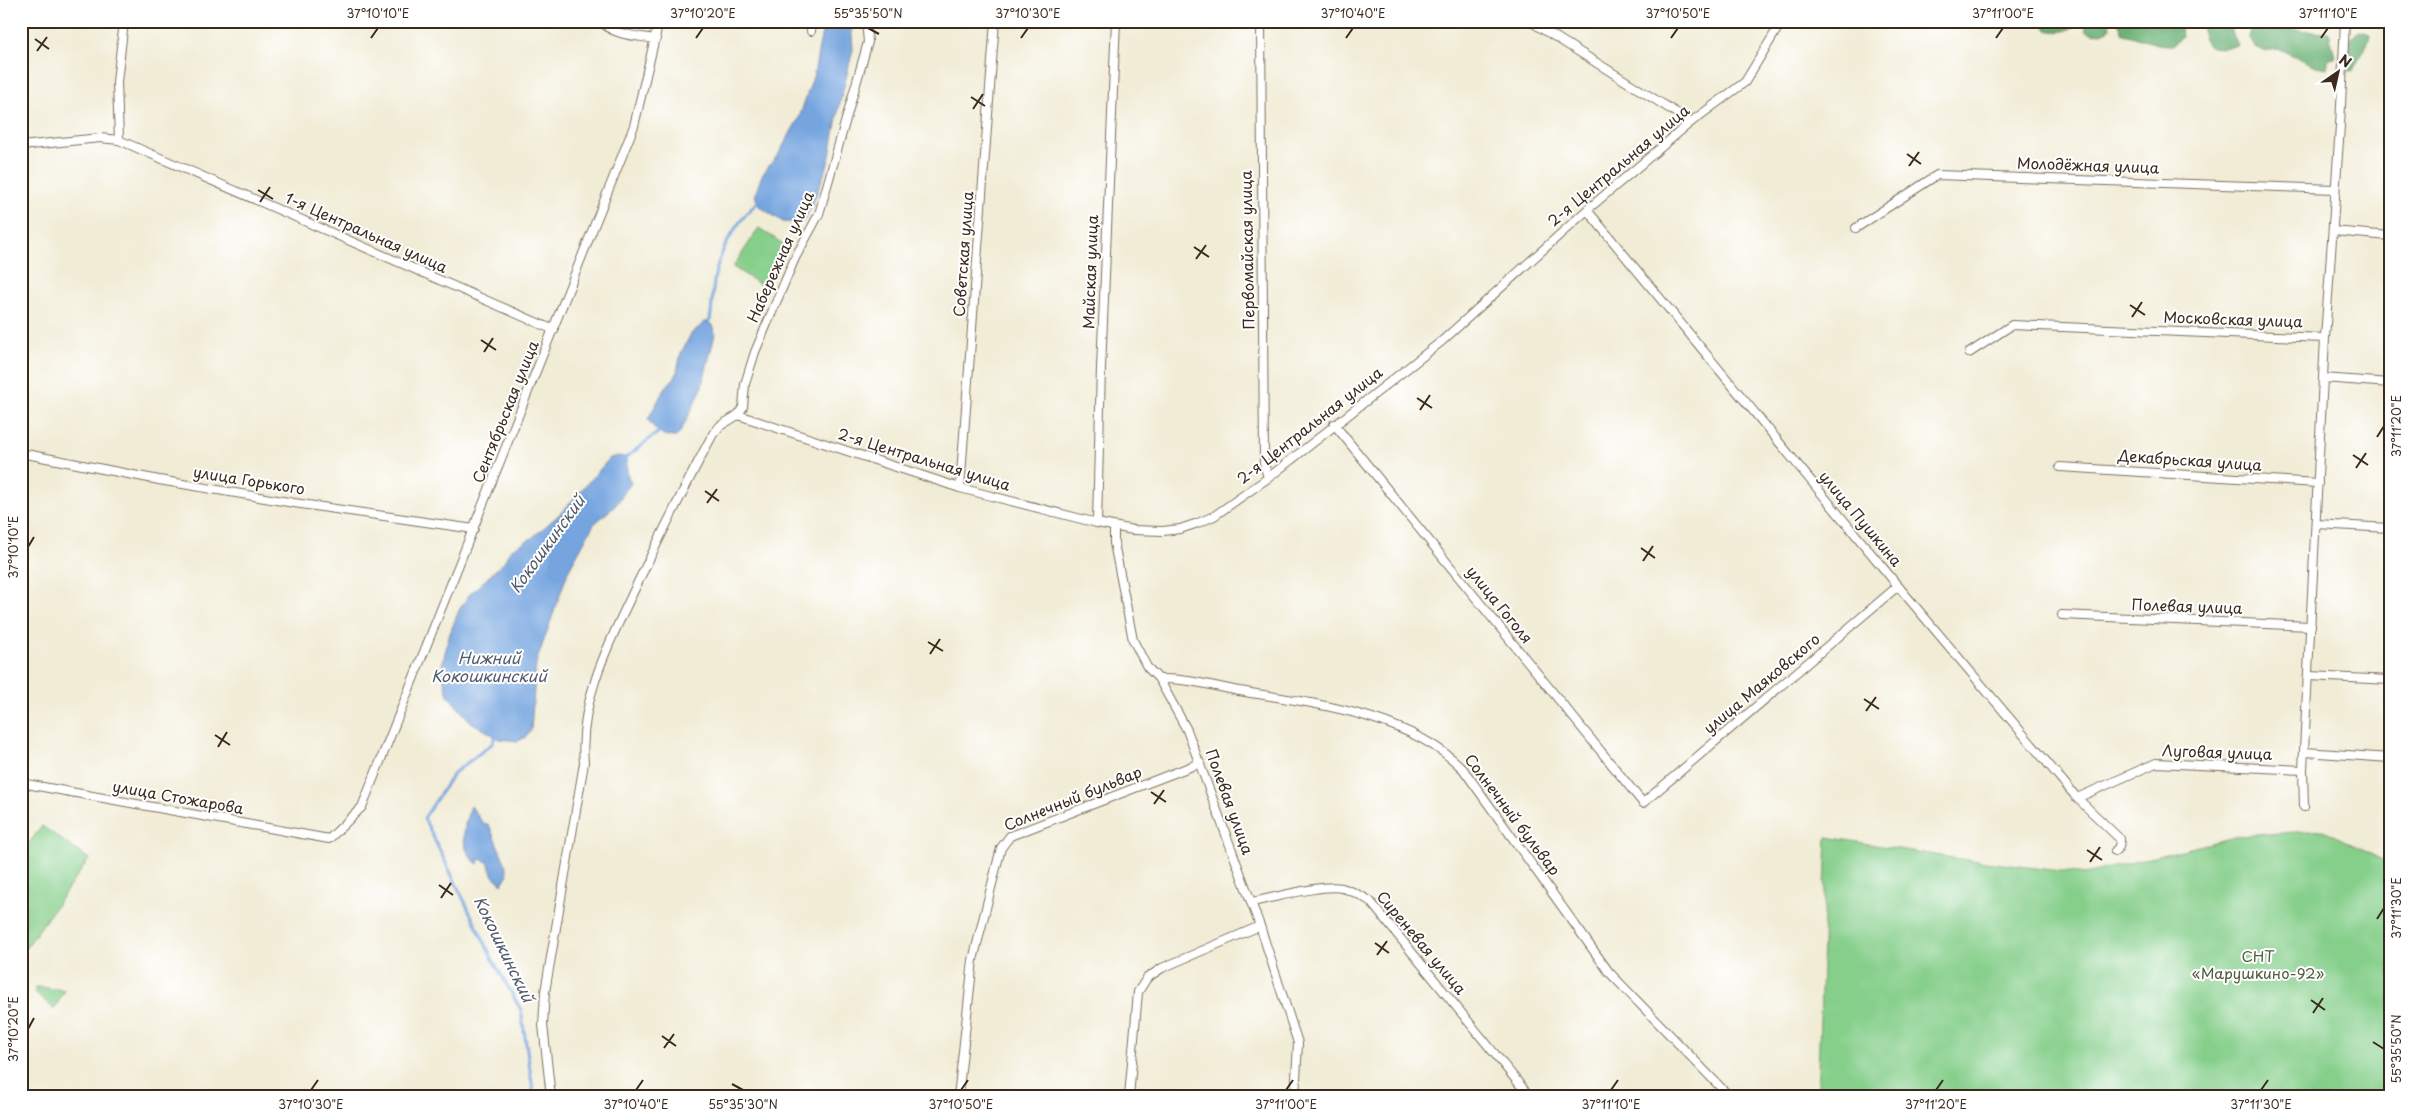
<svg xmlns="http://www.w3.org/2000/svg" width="2411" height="1118" font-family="'Playpen Sans',sans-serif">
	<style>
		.green { fill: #86cf8b; stroke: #607c54 }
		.forest { fill: #6cb277; stroke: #546e4a }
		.water { fill: #75a4df; stroke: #58677e }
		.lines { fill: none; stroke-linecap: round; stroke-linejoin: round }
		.stream { stroke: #75a4df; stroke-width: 3 }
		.minor-casing { stroke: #7b6e5e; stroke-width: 10 }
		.tertiary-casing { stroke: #7b6e5e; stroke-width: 12 }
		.minor { stroke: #fff; stroke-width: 8 }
		.tertiary { stroke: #fff; stroke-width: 10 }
		.ticks { fill: none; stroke: #3b2a1e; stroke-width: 2 }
		.labels { text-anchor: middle; stroke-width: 4; stroke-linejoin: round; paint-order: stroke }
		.street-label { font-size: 15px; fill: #3b2a1e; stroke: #fff }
		.park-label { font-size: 15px; fill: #525c3f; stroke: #fff }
		.water-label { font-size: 16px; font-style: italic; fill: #525b6b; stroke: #fff }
		.neatline { fill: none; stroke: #3b2a1e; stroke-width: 2 }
		.ticks-label { font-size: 12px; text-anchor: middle; fill: #3b2a1e }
	</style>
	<rect width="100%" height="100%" fill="#fff"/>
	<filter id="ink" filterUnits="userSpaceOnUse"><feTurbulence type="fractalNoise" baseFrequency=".02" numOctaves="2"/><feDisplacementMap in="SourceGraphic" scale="10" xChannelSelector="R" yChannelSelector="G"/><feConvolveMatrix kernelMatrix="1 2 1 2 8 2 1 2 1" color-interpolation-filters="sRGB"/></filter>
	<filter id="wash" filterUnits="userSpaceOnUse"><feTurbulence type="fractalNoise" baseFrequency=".0096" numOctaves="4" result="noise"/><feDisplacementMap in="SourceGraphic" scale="20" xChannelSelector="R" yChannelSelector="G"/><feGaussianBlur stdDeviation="1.12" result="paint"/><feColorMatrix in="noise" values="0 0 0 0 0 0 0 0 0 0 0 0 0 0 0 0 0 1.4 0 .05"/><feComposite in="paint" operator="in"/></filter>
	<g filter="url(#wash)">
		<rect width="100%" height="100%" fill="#f1ecd5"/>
		<!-- green -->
		<g class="green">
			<path d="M 759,228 L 789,248 L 764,287 L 733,267 Z"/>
			<path d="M 42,826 L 89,859 L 21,955 L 21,854 Z"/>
			<path d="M 2324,830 L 2390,864 L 2390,1097 L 1817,1097 L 1827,837 L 1953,858 L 2085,874 L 2239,836 Z"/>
			<path d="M 36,987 L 65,990 L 54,1009 L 35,992 Z"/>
		</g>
		<!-- forest -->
		<g class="forest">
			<path d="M 2043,21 L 2075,21 L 2076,26 C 2065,32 2059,33 2047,30 Z"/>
			<path d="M 2084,21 L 2109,21 L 2110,29 C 2101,34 2095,36 2086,30 Z"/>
			<path d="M 2118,21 L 2180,21 L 2182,37 L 2173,45 C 2154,46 2142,38 2123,34 Z"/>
			<path d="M 2211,24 L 2230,26 L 2238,46 C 2216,48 2202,53 2202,26 Z"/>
			<path d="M 2251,27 L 2329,32 L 2335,57 L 2329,58 L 2327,68 L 2316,66 L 2279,49 L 2263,51 L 2257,48 L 2248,37 Z"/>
			<path d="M 2360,31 L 2370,34 C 2368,49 2357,57 2353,72 L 2347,70 L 2350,37 Z"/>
		</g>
		<!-- water -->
		<g class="water">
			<path d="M 824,21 L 851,21 L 853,49 L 839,107 L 829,161 L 812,206 L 802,223 L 783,222 L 759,206 L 755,195 L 762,175 L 778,155 L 799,118 L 814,74 Z"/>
			<path d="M 705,322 L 710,322 L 714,327 L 715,334 L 701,390 L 681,431 L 676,437 C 664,438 654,430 648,419 L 665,388 L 676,376 L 681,353 L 691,334 Z"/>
			<path d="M 618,456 L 625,457 C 629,465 624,471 631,483 L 615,506 L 594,524 L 569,569 L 536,663 L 531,730 L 526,737 L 518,741 L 500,739 L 471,722 L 456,705 L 448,695 L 441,669 L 450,633 L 459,610 L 469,595 L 504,562 L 510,550 L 532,538 L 561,513 L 610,458 Z"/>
			<path d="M 471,806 L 482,822 L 489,825 L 506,865 L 508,874 L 502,884 L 493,876 L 488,862 L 479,859 L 478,864 C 458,850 463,825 471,806 Z"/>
		</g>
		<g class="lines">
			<!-- stream -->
			<g class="stream">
				<path d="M 709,324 C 714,306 711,285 717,267 C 724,242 741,217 760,200"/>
				<path d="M 623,460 L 661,430"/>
				<path d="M 495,735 L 493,743 L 454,773 L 424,818 L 494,962 L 521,1010 L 534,1097"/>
			</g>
		</g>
	</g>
	<g filter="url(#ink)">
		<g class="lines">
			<!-- minor casing -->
			<g class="minor-casing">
				<g id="minor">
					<path d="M 601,21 C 612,36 639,36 656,39"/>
					<path d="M 1261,21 L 1264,463 L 1268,478"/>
					<path d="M 1530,21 L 1691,122"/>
					<path d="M 811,31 L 812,21"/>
					<path d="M 119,140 L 117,82 L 124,21"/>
					<path d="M 21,146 L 100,138 L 119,140 L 554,330"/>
					<path d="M 1587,210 L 1898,586 L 2077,798 L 2120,839 L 2119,847 L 2115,851"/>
					<path d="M 1856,228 L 1937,175 L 2335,189"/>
					<path d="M 2333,231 L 2390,236"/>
					<path d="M 1969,353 L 2012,325 L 2325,338"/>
					<path d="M 2323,378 L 2390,383"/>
					<path d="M 738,415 L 960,488 L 1097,523 L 1133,530 L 1163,531 L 1180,529 L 1198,523 L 1214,516 L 1268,478 L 1442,341 L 1587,210 L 1691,122 L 1745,82 L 1782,21"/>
					<path d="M 738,415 L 743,407 L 745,384 L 755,352 L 795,258 L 819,214 L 868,42 L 866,21"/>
					<path d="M 1334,424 L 1643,803 L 1898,586"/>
					<path d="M 21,453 L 159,480 L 294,503 L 474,529"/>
					<path d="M 2060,467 L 2318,483"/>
					<path d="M 960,488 L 995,21"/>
					<path d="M 1097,523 L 1101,368 L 1116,21"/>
					<path d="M 2316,524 L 2390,528"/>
					<path d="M 1114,527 L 1114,543 L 1133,640 L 1147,667 L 1159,679 L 1187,730 L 1260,926 L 1298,1043 L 1295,1097"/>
					<path d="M 2062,615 L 2311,626"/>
					<path d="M 2309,676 L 2390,680"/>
					<path d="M 1159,679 C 1186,678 1213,686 1239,691 C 1312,703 1409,714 1463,769 L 1609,972 L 1730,1097"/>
					<path d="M 2305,752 L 2390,758"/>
					<path d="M 21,783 L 329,839 L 362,807 L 634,126 L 659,21"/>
					<path d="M 2077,798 L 2156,763 L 2303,770"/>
					<path d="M 2304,807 L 2303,770 L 2325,338 L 2340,126 L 2345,21"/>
					<path d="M 1251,902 C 1274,898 1321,884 1342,888 C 1353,891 1362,896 1370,901 L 1530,1097"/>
					<path d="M 551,1097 L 543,1025 L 545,992 L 584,763 C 578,699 612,637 639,580 C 663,531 687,482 713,434 L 720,426 L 738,415"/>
					<path d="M 958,1097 L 973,960 L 1001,848 L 1010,836 L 1200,763"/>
					<path d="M 1129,1097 L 1138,992 L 1147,978 L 1162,968 L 1260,926"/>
				</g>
			</g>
			<!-- tertiary casing -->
			<g class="tertiary-casing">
				<path id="tertiary" d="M 2371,21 L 2390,22"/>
			</g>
			<!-- minor -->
			<use href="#minor" class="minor"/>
			<!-- tertiary -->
			<use href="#tertiary" class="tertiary"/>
		</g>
	</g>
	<!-- ticks -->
	<path class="ticks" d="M 868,28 L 879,34M 371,38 L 378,28M 696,38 L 703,28M 1021,38 L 1028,28M 1346,38 L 1353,28M 1671,38 L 1678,28M 1996,38 L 2003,28M 2321,38 L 2328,28M 35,39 L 49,49M 37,51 L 47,37M 971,97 L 985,106M 973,109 L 983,94M 1907,154 L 1921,164M 1909,166 L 1919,152M 258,190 L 273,199M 260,202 L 270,187M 1194,247 L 1209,257M 1196,259 L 1206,245M 2130,305 L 2145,315M 2132,317 L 2142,302M 481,340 L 496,350M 484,352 L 493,338M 1417,398 L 1432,408M 1420,410 L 1430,395M 2377,437 L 2384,426M 2353,455 L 2368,465M 2356,468 L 2366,453M 705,491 L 719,501M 707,503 L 717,489M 28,547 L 34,537M 1641,548 L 1655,558M 1643,561 L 1653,546M 928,642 L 943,651M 930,654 L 940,639M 1864,699 L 1879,709M 1866,711 L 1876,697M 215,735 L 230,745M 218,747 L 227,732M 1151,792 L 1166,802M 1154,804 L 1164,790M 2087,850 L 2102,860M 2090,862 L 2100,847M 439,885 L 453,895M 441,898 L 451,883M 2377,919 L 2384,908M 1375,943 L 1389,953M 1377,955 L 1387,941M 2311,1000 L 2325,1010M 2313,1013 L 2323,998M 28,1029 L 34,1018M 662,1036 L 676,1046M 2373,1042 L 2384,1049M 664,1048 L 674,1034M 732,1084 L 743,1090M 311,1090 L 318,1080M 636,1090 L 643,1080M 961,1090 L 968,1080M 1286,1090 L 1293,1080M 1611,1090 L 1618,1080M 1936,1090 L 1943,1080M 2261,1090 L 2268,1080"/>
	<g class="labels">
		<!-- street labels -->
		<g class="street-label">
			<text transform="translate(1619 166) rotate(-40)" y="5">2-я Центральная улица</text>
			<text transform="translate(2088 166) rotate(2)" y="5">Молодёжная улица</text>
			<text transform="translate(366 233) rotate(24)" y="5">1-я Центральная улица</text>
			<text transform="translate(1248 250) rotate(-91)" y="5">Первомайская улица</text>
			<text transform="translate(964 254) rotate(-86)" y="5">Советская улица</text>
			<text transform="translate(781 257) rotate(-66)" y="5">Набережная улица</text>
			<text transform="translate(1091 272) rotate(-88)" y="5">Майская улица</text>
			<text transform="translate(2233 320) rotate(2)" y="5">Московская улица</text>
			<text transform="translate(506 412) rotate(-68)" y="5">Сентябрьская улица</text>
			<text transform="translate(1310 426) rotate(-38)" y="5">2-я Центральная улица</text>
			<text transform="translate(924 460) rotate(17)" y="5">2-я Центральная улица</text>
			<text transform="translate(2190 461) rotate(4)" y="5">Декабрьская улица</text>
			<text transform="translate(249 481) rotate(9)" y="5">улица Горького</text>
			<text transform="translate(1860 519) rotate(50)" y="5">улица Пушкина</text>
			<text transform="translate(1499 605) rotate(51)" y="5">улица Гоголя</text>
			<text transform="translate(2187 607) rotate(2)" y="5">Полевая улица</text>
			<text transform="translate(1762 684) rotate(-40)" y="5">улица Маяковского</text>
			<text transform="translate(2217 753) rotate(2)" y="5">Луговая улица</text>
			<text transform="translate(178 798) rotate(10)" y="5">улица Стожарова</text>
			<text transform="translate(1073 799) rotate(-22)" y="5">Солнечный бульвар</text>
			<text transform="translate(1229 802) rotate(70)" y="5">Полевая улица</text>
			<text transform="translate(1512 815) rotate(53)" y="5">Солнечный бульвар</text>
			<text transform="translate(1421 943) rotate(50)" y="5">Сиреневая улица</text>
		</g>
		<!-- park labels -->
		<g class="park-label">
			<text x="2258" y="962">СНТ<tspan x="2258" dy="17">«Марушкино-92»</tspan></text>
		</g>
		<!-- water labels -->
		<g class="water-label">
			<text transform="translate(547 544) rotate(-54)" y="6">Кокошкинский</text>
			<text x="489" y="664">Нижний<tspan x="489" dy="18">Кокошкинский</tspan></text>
			<text transform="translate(504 949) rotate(64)" y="6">Кокошкинский</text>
		</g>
	</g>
	<!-- margin -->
	<rect width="2411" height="1118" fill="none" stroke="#fff" stroke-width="55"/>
	<!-- north arrow -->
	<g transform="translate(2338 72) rotate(34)" stroke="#ffffff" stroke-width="4" paint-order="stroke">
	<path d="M0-4L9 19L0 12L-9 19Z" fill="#3b2a1e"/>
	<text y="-8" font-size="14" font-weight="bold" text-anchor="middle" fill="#3b2a1e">N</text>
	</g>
	<rect x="28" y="28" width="2356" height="1062" class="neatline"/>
	<g class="ticks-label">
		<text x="378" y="18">37°10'10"E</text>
		<text x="703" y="18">37°10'20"E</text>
		<text x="868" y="18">55°35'50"N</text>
		<text x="1028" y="18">37°10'30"E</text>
		<text x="1353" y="18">37°10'40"E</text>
		<text x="1678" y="18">37°10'50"E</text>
		<text x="2003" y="18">37°11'00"E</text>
		<text x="2328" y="18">37°11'10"E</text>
		<text transform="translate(2397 426) rotate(-90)" y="4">37°11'20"E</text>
		<text transform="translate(14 547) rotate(-90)" y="4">37°10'10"E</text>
		<text transform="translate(2397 908) rotate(-90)" y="4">37°11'30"E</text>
		<text transform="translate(14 1029) rotate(-90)" y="4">37°10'20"E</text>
		<text transform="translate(2397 1049) rotate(-90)" y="4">55°35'50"N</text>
		<text x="311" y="1109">37°10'30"E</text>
		<text x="636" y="1109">37°10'40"E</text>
		<text x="743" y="1109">55°35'30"N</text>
		<text x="961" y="1109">37°10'50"E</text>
		<text x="1286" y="1109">37°11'00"E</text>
		<text x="1611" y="1109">37°11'10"E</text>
		<text x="1936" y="1109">37°11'20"E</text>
		<text x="2261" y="1109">37°11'30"E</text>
	</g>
</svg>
